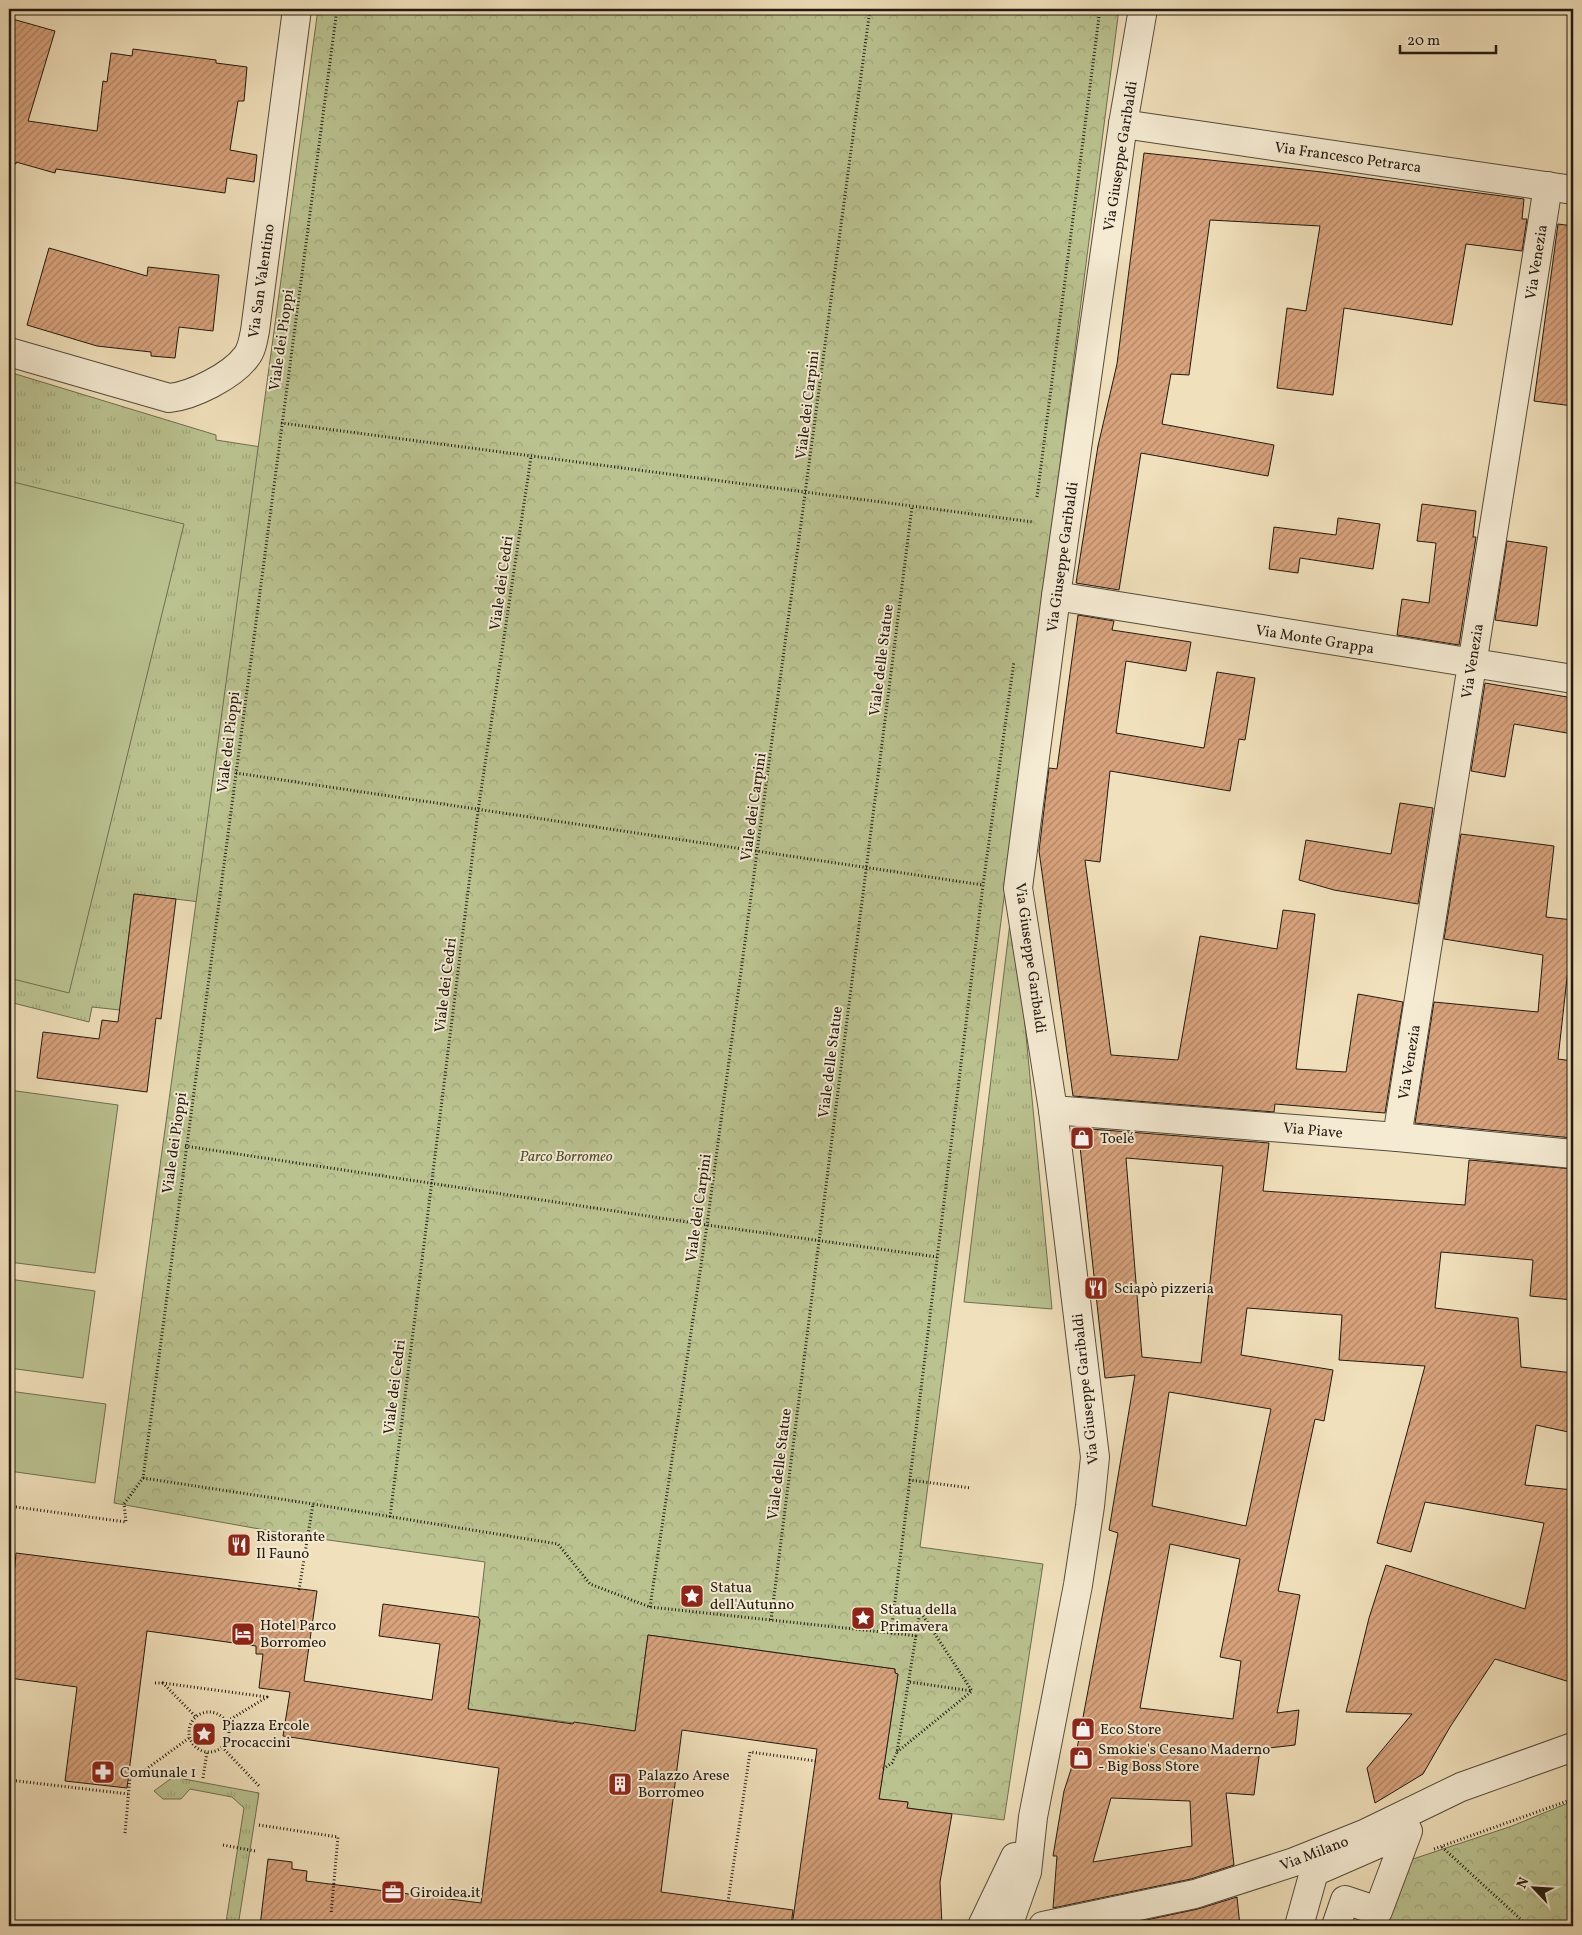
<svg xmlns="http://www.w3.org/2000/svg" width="1582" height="1935" font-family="Vollkorn,serif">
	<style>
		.grass { fill: url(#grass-tufts); stroke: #6e6e50 }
		.forest { fill: url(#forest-crowns); stroke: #6e6e50 }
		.pitch { fill: #bac290; stroke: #6e6e50 }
		.building { fill: url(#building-hatch); stroke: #221910; fill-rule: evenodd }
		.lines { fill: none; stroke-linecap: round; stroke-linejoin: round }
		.street-casing { stroke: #564b3b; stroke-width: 30 }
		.path { stroke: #221910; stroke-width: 3; stroke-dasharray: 1 2.5; stroke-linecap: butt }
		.street { stroke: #f5ebd3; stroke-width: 28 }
		.labels { text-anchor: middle; stroke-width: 4; stroke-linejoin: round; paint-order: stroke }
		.street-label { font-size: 15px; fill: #221910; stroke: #f5ebd3 }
		.poi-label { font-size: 15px; fill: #221910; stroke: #f5ebd3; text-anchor: start }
		.park-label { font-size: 15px; font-style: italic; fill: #504c36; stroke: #f5ebd3 }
	</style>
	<defs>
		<pattern id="grass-tufts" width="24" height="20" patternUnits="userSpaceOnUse" patternTransform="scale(1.25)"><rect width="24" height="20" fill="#bac290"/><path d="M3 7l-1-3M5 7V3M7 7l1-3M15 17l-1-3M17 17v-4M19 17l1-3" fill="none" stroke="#a0a67b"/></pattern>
		<pattern id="forest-crowns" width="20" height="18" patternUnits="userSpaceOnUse" patternTransform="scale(1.25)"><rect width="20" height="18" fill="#bac290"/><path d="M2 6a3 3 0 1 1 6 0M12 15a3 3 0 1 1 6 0" fill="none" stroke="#a0a67b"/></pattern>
		<pattern id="building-hatch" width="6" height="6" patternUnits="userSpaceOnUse" patternTransform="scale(1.25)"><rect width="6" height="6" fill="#d8a37d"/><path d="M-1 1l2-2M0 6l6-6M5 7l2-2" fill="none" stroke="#af8465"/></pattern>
	</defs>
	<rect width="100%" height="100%" fill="#f0e0bb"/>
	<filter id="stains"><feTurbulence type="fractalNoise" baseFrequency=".004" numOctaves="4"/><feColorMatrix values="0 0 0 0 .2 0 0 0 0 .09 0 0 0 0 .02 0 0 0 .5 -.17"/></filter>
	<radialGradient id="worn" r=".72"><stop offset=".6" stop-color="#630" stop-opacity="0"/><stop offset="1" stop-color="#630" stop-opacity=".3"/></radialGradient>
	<!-- grass -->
	<g class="grass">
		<path d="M 9,372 L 216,435 L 216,440 L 261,447 L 200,902 L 134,894 L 120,1010 L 92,1007 L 89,1022 L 9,1002 Z"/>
		<path d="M 1013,898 L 1052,1309 L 964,1302 Z"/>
		<path d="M 173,1777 L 259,1793 L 238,1926 L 168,1926 L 226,1922 L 244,1808 L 232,1797 L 190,1789 L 181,1799 L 163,1799 L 154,1791 Z"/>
	</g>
	<!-- forest -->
	<g class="forest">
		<path d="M 318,9 L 1119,9 L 920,1547 L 1043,1564 L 1004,1820 L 907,1808 L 908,1802 L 879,1799 L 898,1674 L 895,1673 L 895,1669 L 648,1635 L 635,1731 L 468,1709 L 485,1562 L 293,1535 L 114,1503 Z"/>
		<path d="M 1573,1801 L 1573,1926 L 1373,1926 L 1398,1864 L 1512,1826 Z"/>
	</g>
	<!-- pitch -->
	<g class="pitch">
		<path d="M 9,481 L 184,524 L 69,993 L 9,978 Z"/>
		<path d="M 9,1090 L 118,1105 L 95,1273 L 9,1262 Z"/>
		<path d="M 9,1279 L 95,1291 L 83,1378 L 9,1368 Z"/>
		<path d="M 9,1391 L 106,1404 L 95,1483 L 9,1471 Z"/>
	</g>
	<!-- building -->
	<g class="building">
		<path d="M 9,18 L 55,31 L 28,121 L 97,131 L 103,81 L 107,82 L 111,53 L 132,56 L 133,49 L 216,60 L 216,63 L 247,67 L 244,101 L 238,101 L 230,150 L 257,155 L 254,182 L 227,178 L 225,193 L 56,169 L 55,173 L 16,162 L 16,164 L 9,163 Z"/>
		<path d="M 1144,153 L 1322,172 L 1524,199 L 1522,219 L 1527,219 L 1522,251 L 1466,244 L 1452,325 L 1344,308 L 1333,395 L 1277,388 L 1287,308 L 1306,311 L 1320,226 L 1210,220 L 1189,375 L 1171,374 L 1162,424 L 1274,445 L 1268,476 L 1141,453 L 1119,590 L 1076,583 L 1098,446 L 1117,364 Z"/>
		<path d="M 1558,224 L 1573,226 L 1573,406 L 1534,401 Z"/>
		<path d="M 49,248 L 147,276 L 148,267 L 219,275 L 213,331 L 179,327 L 175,358 L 151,356 L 151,352 L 97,346 L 27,325 Z"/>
		<path d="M 1422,504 L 1476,511 L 1473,537 L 1476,537 L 1459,645 L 1397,635 L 1402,599 L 1429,603 L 1436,543 L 1417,541 Z"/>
		<path d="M 1338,518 L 1380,524 L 1373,569 L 1300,558 L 1298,573 L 1269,569 L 1274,527 L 1336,535 Z"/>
		<path d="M 1507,541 L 1547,547 L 1537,626 L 1495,620 Z"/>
		<path d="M 1078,615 L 1114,621 L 1112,630 L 1191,642 L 1186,671 L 1126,661 L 1116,733 L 1204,748 L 1217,672 L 1255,678 L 1245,740 L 1239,739 L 1230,791 L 1110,771 L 1100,862 L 1085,860 L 1111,1055 L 1178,1060 L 1200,936 L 1277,949 L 1283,910 L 1315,914 L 1296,1069 L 1346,1072 L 1358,994 L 1403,1002 L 1385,1113 L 1275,1104 L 1274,1112 L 1073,1096 L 1039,851 L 1049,768 L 1057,769 Z"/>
		<path d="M 1485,683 L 1573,698 L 1573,734 L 1514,724 L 1505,777 L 1471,771 Z"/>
		<path d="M 1400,803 L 1433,808 L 1418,904 L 1334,890 L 1299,880 L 1306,840 L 1391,854 Z"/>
		<path d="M 1461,834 L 1554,846 L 1546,917 L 1573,920 L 1573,960 L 1569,960 L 1558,1059 L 1573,1061 L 1573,1138 L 1415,1123 L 1434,1002 L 1538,1012 L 1543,955 L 1444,939 Z"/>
		<path d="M 134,894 L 176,899 L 161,1019 L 156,1018 L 147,1092 L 37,1078 L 43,1032 L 99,1039 L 102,1020 L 118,1022 Z"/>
		<path d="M 1078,1128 L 1269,1143 L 1263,1191 L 1465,1205 L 1469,1160 L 1573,1169 L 1573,1300 L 1530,1296 L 1533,1260 L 1441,1252 L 1435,1308 L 1518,1318 L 1521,1367 L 1573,1373 L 1573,1433 L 1536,1425 L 1525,1485 L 1573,1490 L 1573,1683 L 1495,1659 L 1450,1727 L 1423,1774 L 1375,1803 L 1367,1768 L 1412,1714 L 1346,1712 L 1369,1618 L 1386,1565 L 1525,1609 L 1544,1523 L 1425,1502 L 1411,1552 L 1377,1543 L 1425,1366 L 1339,1360 L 1342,1315 L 1247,1308 L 1241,1355 L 1333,1370 L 1324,1421 L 1315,1419 L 1278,1591 L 1300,1595 L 1277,1713 L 1299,1710 L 1295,1745 L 1260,1749 L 1254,1795 L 1226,1793 L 1234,1865 L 1191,1879 L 1053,1908 L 1057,1856 L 1053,1856 L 1064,1791 L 1076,1754 L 1118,1533 L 1109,1530 L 1135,1375 L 1105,1378 ZM 1126,1158 L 1223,1166 L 1201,1363 L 1142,1357 ZM 1169,1392 L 1271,1409 L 1246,1526 L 1152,1506 ZM 1170,1544 L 1240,1559 L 1220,1657 L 1241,1661 L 1233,1719 L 1140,1708 ZM 1111,1798 L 1190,1801 L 1192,1846 L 1093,1862 Z"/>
		<path d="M 16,1553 L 317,1591 L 304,1681 L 432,1700 L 440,1644 L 379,1636 L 383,1604 L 478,1617 L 480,1620 L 468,1709 L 573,1724 L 574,1722 L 635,1731 L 648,1635 L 895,1669 L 895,1673 L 898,1674 L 879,1799 L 908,1802 L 907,1808 L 952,1814 L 940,1882 L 942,1926 L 792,1926 L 817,1749 L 682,1730 L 661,1892 L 793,1910 L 791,1926 L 260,1926 L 268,1859 L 292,1862 L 292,1869 L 307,1871 L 306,1881 L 481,1903 L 499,1768 L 283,1736 L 290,1692 L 259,1688 L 263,1654 L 256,1654 L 256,1646 L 147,1631 L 127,1788 L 65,1781 L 77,1687 L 9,1678 L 9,1598 L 12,1598 Z"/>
		<path d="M 1237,1897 L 1240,1926 L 1118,1926 L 1198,1909 Z"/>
	</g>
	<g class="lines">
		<!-- street casing -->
		<g class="street-casing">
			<g id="street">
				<path d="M 1123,124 L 1573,190"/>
				<path d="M 9,352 L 169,398 C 192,396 232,376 246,357 C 252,350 253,340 255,331 L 297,9"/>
				<path d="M 1056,596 L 1573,679"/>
				<path d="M 1053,1110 L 1397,1137 L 1573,1154"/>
				<path d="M 1397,1137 L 1548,186"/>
				<path d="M 982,1926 L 1015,1857"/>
				<path d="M 1008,1926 L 1027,1872 L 1033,1817 L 1078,1585 L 1090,1506 L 1095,1457 L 1053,1110 L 1018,888 L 1056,596 L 1123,124 L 1143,9"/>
				<path d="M 1043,1926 L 1195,1894 L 1294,1862 L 1364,1834 L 1461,1787 L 1573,1747"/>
				<path d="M 1299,1926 L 1314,1872 L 1408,1831 L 1378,1911 L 1345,1900 L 1336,1926"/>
			</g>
		</g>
		<!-- path -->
		<g class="path">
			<path d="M 281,423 L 1033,522"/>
			<path d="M 1037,497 L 1100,9"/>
			<path d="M 236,773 L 983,885"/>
			<path d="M 185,1146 L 707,1225 L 937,1257"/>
			<path d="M 143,1478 L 313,1504"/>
			<path d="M 909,1480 L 971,1488"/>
			<path d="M 9,1506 L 126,1522 L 124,1504 L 143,1478 L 337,9"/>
			<path d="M 390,1517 L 478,811 L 531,457"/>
			<path d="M 299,1590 L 313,1504 L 558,1544 L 590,1584 L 650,1607 L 891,1633 L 983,885 L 1014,661"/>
			<path d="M 650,1607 L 707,1225 L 870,9"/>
			<path d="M 771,1620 L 912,507"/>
			<path d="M 891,1633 L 917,1636"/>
			<path d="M 910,1682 L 972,1691"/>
			<path d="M 155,1683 L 163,1683"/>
			<circle cx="209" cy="1732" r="20"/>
			<path d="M 195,1716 L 163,1683 L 267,1697 L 226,1722"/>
			<path d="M 222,1747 L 259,1786"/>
			<path d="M 883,1769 L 892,1763 L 897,1752 L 920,1611 L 972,1691 L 897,1752"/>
			<path d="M 203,1778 L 207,1752"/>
			<path d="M 9,1780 L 128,1794"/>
			<path d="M 259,1825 L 338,1837 L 331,1914"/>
			<path d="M 125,1833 L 130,1777 L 145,1770 L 189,1738"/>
			<path d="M 223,1845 L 255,1851"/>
			<path d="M 1442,1847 L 1528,1926"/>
			<path d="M 1434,1849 L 1573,1799"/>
			<path d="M 728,1902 L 750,1752 L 816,1761"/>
		</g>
		<!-- street -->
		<use href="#street" class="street"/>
	</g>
	<!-- icons -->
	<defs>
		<g id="shop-square" transform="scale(1.25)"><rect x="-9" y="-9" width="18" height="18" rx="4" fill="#8f2418" stroke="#f5ebd3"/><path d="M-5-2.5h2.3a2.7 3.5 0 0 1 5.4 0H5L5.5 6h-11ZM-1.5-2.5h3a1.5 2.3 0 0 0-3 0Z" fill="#fff"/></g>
		<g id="restaurant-square" transform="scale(1.25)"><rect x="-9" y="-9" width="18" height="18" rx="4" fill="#8f2418" stroke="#f5ebd3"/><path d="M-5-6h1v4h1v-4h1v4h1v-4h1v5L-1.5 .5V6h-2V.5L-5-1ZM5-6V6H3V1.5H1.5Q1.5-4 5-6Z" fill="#fff"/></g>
		<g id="sight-square" transform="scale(1.25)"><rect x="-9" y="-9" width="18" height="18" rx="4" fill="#8f2418" stroke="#f5ebd3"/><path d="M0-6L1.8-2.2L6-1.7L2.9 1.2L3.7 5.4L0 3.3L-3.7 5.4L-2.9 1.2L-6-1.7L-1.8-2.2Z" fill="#fff"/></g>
		<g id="hotel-square" transform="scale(1.25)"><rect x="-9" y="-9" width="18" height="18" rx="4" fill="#8f2418" stroke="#f5ebd3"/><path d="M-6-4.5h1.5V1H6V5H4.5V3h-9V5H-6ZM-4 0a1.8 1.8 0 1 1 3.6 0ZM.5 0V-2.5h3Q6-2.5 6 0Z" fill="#fff"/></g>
		<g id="pharmacy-square" transform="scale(1.25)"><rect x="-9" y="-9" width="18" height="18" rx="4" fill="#8f2418" stroke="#f5ebd3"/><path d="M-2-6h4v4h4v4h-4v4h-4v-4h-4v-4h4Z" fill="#fff"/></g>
		<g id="building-square" transform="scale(1.25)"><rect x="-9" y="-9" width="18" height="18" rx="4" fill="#8f2418" stroke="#f5ebd3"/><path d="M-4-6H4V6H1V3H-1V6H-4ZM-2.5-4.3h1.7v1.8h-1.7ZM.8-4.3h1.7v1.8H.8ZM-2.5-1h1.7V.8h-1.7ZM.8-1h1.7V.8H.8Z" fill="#fff"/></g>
		<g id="office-square" transform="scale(1.25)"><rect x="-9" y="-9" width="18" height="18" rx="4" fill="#8f2418" stroke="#f5ebd3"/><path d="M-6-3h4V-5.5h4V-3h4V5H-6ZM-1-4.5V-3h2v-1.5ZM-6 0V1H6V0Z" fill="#fff"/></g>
	</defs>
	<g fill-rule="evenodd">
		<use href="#shop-square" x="1082" y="1138"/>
		<use href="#restaurant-square" x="1096" y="1288"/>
		<use href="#restaurant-square" x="239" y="1545"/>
		<use href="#sight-square" x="692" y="1596"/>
		<use href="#sight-square" x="863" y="1618"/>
		<use href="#hotel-square" x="243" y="1634"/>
		<use href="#shop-square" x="1083" y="1729"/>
		<use href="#sight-square" x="204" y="1734"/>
		<use href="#shop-square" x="1081" y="1758"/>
		<use href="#pharmacy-square" x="103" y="1772"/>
		<use href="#building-square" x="620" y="1784"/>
		<use href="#office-square" x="393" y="1892"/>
	</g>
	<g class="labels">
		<!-- street labels -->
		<g class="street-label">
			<text transform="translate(1120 156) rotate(-81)" y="5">Via Giuseppe Garibaldi</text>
			<text transform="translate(1348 157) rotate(8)" y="5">Via Francesco Petrarca</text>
			<text transform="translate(1536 262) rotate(-81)" y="5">Via Venezia</text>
			<text transform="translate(261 281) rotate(-82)" y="5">Via San Valentino</text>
			<text transform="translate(281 340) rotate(-82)" y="5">Viale dei Pioppi</text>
			<text transform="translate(807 405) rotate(-83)" y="5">Viale dei Carpini</text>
			<text transform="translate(1062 557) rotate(-82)" y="5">Via Giuseppe Garibaldi</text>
			<text transform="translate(501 583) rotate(-82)" y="5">Viale dei Cedri</text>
			<text transform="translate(1315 639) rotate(9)" y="5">Via Monte Grappa</text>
			<text transform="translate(881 660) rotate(-83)" y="5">Viale delle Statue</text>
			<text transform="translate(1472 661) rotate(-81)" y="5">Via Venezia</text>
			<text transform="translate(228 742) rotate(-83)" y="5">Viale dei Pioppi</text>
			<text transform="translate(753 807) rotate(-82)" y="5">Viale dei Carpini</text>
			<text transform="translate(1031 958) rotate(82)" y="5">Via Giuseppe Garibaldi</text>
			<text transform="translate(445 985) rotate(-83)" y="5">Viale dei Cedri</text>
			<text transform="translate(830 1062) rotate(-83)" y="5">Viale delle Statue</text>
			<text transform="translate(1409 1062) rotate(-81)" y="5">Via Venezia</text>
			<text transform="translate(1313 1130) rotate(5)" y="5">Via Piave</text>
			<text transform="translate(174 1143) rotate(-82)" y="5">Viale dei Pioppi</text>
			<text transform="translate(698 1208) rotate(-82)" y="5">Viale dei Carpini</text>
			<text transform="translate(394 1387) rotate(-83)" y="5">Viale dei Cedri</text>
			<text transform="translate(1085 1389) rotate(-96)" y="5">Via Giuseppe Garibaldi</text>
			<text transform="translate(779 1464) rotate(-83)" y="5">Viale delle Statue</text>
			<text transform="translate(1314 1853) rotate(-21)" y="5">Via Milano</text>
		</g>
		<!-- poi labels -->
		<g class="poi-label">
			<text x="1100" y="1143">Toelé</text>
			<text x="1114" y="1293">Sciapò pizzeria</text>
			<text x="256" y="1541">Ristorante<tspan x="256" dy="17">Il Fauno</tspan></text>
			<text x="710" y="1592">Statua<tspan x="710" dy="17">dell'Autunno</tspan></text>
			<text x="880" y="1614">Statua della<tspan x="880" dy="17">Primavera</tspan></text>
			<text x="260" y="1630">Hotel Parco<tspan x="260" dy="17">Borromeo</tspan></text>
			<text x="222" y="1730">Piazza Ercole<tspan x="222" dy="17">Procaccini</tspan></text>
			<text x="1100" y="1734">Eco Store</text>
			<text x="1098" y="1754">Smokie's Cesano Maderno<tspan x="1098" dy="17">- Big Boss Store</tspan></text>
			<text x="120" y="1777">Comunale 1</text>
			<text x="638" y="1780">Palazzo Arese<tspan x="638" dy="17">Borromeo</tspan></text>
			<text x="410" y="1897">Giroidea.it</text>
		</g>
		<!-- park labels -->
		<g class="park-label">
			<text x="566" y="1161">Parco Borromeo</text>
		</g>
	</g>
	<!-- margin -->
	<rect width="1582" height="1935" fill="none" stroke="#f0e0bb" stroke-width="30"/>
	<rect x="10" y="10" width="1562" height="1915" fill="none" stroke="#221910" stroke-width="2.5"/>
	<rect x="15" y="15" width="1552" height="1905" fill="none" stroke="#221910"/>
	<!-- north arrow -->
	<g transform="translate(1534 1888) rotate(295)" stroke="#f5ebd3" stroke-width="4" paint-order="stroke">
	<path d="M0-4L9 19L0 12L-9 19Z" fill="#221910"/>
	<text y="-8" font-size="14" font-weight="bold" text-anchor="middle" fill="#221910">N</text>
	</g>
	<!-- scale -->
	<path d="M1400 45v8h96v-8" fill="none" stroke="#221910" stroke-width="2.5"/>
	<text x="1407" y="45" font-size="15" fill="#221910" stroke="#f5ebd3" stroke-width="4" paint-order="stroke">20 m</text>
	<rect width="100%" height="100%" filter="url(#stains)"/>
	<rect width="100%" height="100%" fill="url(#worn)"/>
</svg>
